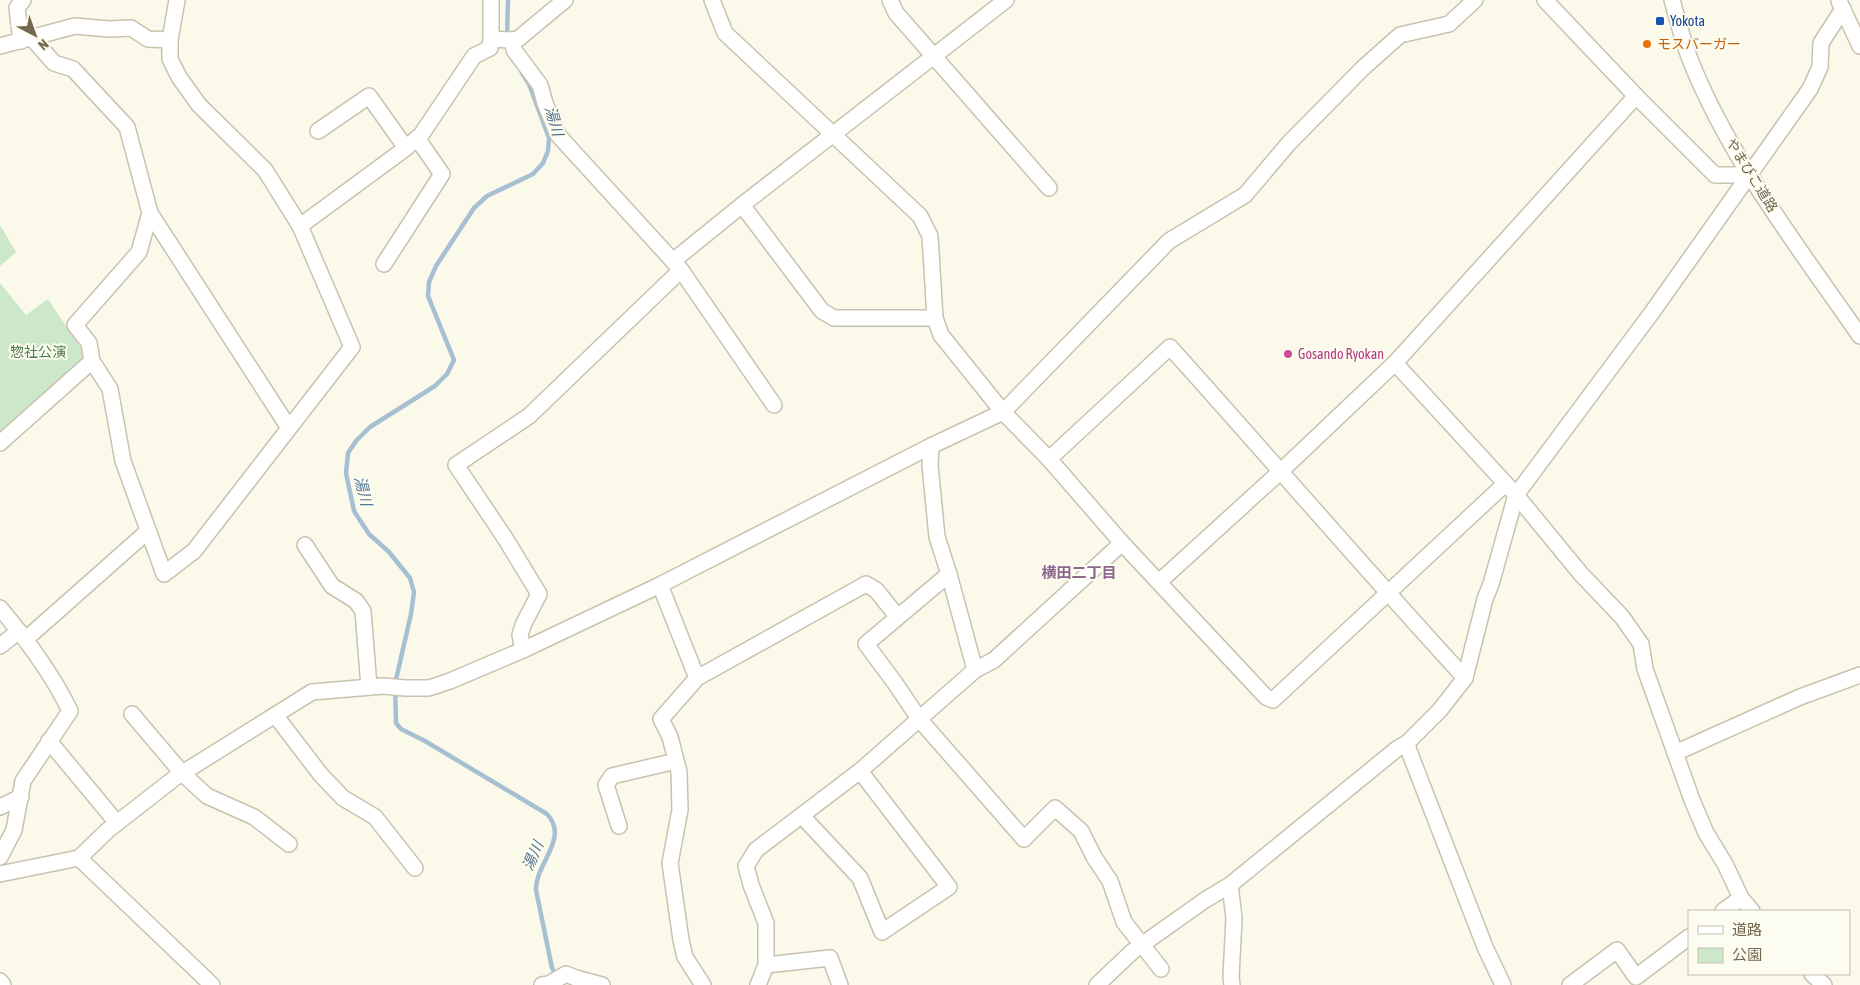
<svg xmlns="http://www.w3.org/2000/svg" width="1860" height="985" font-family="'Asap Condensed','Noto Sans JP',sans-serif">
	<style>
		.green { fill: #cce7c9 }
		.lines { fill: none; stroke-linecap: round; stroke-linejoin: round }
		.stream { stroke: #a7bfd3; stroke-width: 4.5 }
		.minor-casing { stroke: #c9c2ae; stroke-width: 18 }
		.minor { stroke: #fff; stroke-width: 15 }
		.transit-dot { fill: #1a4fb4; stroke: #fdfcf0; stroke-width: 2 }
		.food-dot { fill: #e8710a; stroke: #fdfcf0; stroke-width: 2 }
		.hotel-dot { fill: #d1479c; stroke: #fdfcf0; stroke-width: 2 }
		.labels { text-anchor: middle; stroke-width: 4; stroke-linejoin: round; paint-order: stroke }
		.transit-label { font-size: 14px; fill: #164399; stroke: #fdfcf0; text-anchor: start }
		.food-label { font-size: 14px; fill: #c56008; stroke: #fdfcf0; text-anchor: start }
		.street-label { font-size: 14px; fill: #736750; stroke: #fdfcf0 }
		.park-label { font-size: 14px; fill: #4c7d4c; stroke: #fdfcf0 }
		.hotel-label { font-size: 14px; fill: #b23c85; stroke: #fdfcf0; text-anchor: start }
		.water-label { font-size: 15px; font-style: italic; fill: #537491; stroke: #fdfcf0 }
		.neighbourhood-label { font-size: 15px; font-weight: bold; fill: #8d678e; stroke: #fdfcf0 }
	</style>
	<rect width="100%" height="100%" fill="#fbf9ea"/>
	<!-- green -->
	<g class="green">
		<path d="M 0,225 L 16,252 L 0,266 Z"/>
		<path d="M 0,283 L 26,315 L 48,299 L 84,353 L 82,363 L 0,433 Z"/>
	</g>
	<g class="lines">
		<!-- stream -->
		<g class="stream">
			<path d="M 507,37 L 508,0"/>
			<path d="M 522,73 L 529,84 L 549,138 L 548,151 L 543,163 L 533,174 L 487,196 L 474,208 L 436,266 L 429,282 L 428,296 L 454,360 L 447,374 L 435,386 L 370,427 L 356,441 L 348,453 L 346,473 L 354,511 L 369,534 L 389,552 L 410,578 L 414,592 L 411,614 L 395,684 L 396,723 L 401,729 L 425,741 L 547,814 C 570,838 535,864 536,890 L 552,968 L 556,975"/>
		</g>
		<!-- minor casing -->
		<g class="minor-casing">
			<g id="minor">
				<path d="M 491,0 L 491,39"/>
				<path d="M 565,0 L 518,39 L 512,40 L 514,50 L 540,85 L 545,103 L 558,135 L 673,261 L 742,205 L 1006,0"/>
				<path d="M 712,0 L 725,33 L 920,216 L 930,236 L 935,318 L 941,335 L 1003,412 L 1049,459 L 1122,543 L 1266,697 L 1273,700 L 1505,484"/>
				<path d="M 890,0 L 896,13 L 1049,188"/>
				<path d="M 1545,0 L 1636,96 L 1715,175 L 1750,175"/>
				<path d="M 1672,0 C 1678,21 1683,42 1691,62 C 1731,161 1799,248 1860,336"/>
				<path d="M 1839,1 L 1860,46"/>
				<path d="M 32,38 L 54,63 L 73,69 L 127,127 L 150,213 L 139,252 L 75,325 L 89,343 L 92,361 L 110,389 L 123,461 L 164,574 L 194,551 L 352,347 L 300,226 L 265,170 L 199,105 L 179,77 L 170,59 L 170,40 L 177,0"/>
				<path d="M 21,41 L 17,8 L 23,0"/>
				<path d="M 0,46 L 75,26 L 109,29 L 131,28 L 148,39 L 170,40"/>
				<path d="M 318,131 L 369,96 L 406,148"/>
				<path d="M 742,205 L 822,311 L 834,318 L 935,318"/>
				<path d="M 150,213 L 289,428"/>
				<path d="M 300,226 L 402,151 L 421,135 L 474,56 L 490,48 L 491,39 L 512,40"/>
				<path d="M 384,264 L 442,174 L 417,138"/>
				<path d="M 681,270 L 774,405"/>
				<path d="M 1395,363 L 1516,495 L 1581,574 L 1622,617 L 1641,644 L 1645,669 L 1692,800 L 1706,833 L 1725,864 L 1741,898 L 1752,911"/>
				<path d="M 0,443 L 92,361"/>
				<path d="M 931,446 L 930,465 L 937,537 L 949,574 L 866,644 L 895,683 L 920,720 L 1024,839 L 1055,808 L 1081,831 L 1094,857 L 1110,881 L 1124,922 L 1161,969"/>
				<path d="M 1049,459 L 1170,347 C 1269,457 1365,569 1465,678"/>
				<path d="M 305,545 L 332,586 L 356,601 L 363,611 L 369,687"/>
				<path d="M 949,574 L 975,670"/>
				<path d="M 1159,582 L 1281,471 L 1395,363 L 1636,96"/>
				<path d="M 660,585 L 697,678"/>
				<path d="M 0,608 C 27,640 52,673 70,711 L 23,781 L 14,830 L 0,857"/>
				<path d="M 26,639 L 148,531"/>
				<path d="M 0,646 L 19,631"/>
				<path d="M 523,650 L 520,635 L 523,625 L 539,594 L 505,538 L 456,465 L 529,416 L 681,270 L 673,261"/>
				<path d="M 132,714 L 182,773 L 207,796 L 254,817 L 289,844"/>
				<path d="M 275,715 L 321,775 L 343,798 L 375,817 L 415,868"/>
				<path d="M 49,741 L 117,823"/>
				<path d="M 1675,753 L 1800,697 L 1860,675"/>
				<path d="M 0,807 L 21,797"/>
				<path d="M 802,816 L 860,878 L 882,932 L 949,887 L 860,771"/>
				<path d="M 619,826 L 606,785 L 612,776 L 676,761"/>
				<path d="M 79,858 L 212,985"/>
				<path d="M 0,874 L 79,858 L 108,830 L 176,777 L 312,692 L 383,686 L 405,688 L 429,688 L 450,681 L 523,650 L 660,585 L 931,446 L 1003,412 L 1169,241 L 1245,195 L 1289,143 L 1363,68 L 1400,35 L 1449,24 L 1475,0"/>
				<path d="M 1230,885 L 1234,918 L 1231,977 L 1232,985"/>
				<path d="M 1723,911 L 1741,898"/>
				<path d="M 766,965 L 830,958 L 840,985"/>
				<path d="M 1812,974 L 1824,985"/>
				<path d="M 0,981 L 3,985"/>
				<path d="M 542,985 L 549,984 L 566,974 L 576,978 L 602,985"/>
				<path d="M 703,985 L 685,957 L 681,940 L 670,863 L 680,810 L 679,772 L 670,737 L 661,719 L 697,678 L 866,584 L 876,590 L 897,616"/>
				<path d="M 758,985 L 766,965 L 766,923 L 751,885 L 746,866 L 756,850 L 860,771 L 975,670 L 994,660 L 1122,543"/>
				<path d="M 1097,985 L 1133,951 L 1205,900 L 1230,885 L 1398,748 L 1407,743"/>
				<path d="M 1503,985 L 1485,947 L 1409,751 L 1407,743 L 1440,710 L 1465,678 L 1485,599 L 1491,584 L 1516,495 L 1653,311 L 1810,89 L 1820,67 L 1821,43 L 1843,9"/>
				<path d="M 1570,985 L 1617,950 L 1636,977 L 1689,937"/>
			</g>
		</g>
		<!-- minor -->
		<use href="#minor" class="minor"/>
	</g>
	<!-- markers -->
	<rect class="transit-dot" x="1655" y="16" width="10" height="10" rx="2.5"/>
	<circle class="food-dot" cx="1647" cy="44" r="5"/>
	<circle class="hotel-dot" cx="1288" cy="354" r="5"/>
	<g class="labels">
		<!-- transit labels -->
		<g class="transit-label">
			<text x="1670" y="26">Yokota</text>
		</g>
		<!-- food labels -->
		<g class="food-label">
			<text x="1657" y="49">モスバーガー</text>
		</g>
		<!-- street labels -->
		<g class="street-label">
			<text transform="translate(1752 175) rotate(58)" y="5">やまびこ道路</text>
		</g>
		<!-- park labels -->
		<g class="park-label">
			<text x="38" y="357">惣社公演</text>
		</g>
		<!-- hotel labels -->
		<g class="hotel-label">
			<text x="1298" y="359">Gosando Ryokan</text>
		</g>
		<!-- water labels -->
		<g class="water-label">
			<text transform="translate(554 121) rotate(74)" y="5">湯川</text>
			<text transform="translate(363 491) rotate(76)" y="5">湯川</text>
			<text transform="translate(533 856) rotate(-66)" y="5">湯川</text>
		</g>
		<!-- neighbourhood labels -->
		<g class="neighbourhood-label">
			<text x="1079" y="578">横田二丁目</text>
		</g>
	</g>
	<!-- legend -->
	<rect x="1688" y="910" width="162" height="65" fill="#fdfcf0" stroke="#c6c0b0"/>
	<rect x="1698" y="926" width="25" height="8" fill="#ffffff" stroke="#c6c0b0"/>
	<text x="1732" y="935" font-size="15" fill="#736750">道路</text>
	<rect x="1698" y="948" width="25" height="15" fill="#cce7c9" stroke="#c6c0b0"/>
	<text x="1732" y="960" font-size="15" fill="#736750">公園</text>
	<!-- north arrow -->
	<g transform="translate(35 35) rotate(139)" stroke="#fdfcf0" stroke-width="4" paint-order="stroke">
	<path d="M0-4L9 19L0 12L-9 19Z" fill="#736750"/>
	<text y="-8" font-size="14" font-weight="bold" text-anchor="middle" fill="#736750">N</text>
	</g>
</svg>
